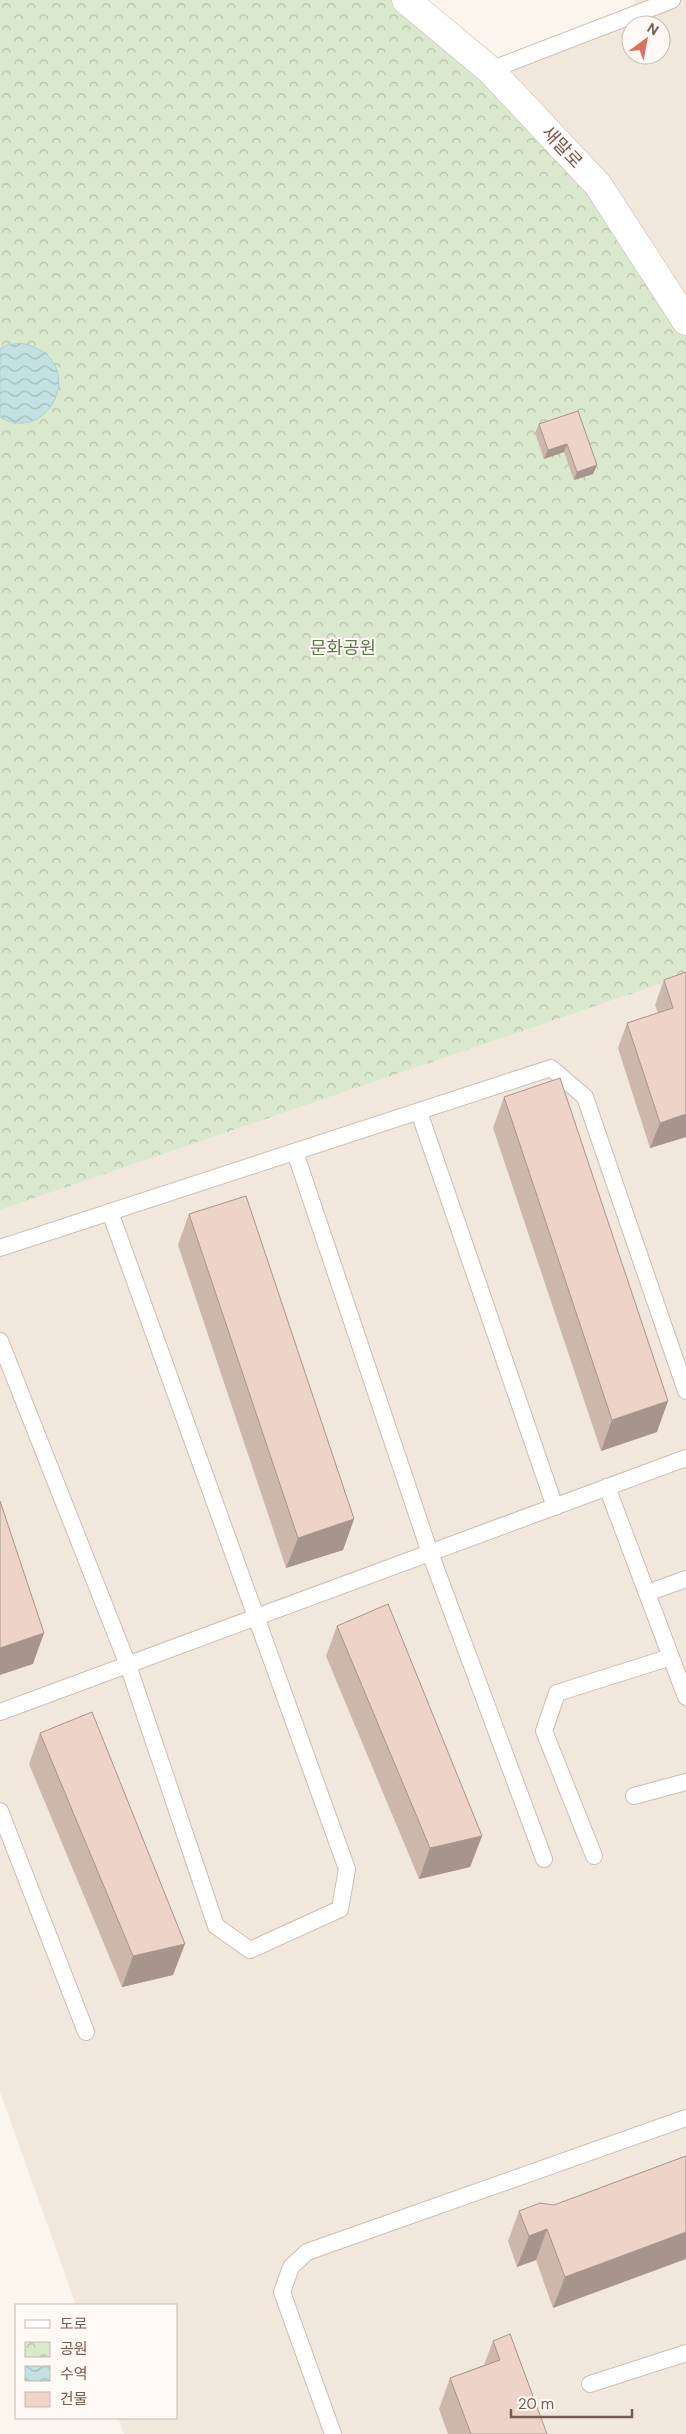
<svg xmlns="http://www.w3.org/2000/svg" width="686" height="2434" font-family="'DM Sans','Noto Sans KR',sans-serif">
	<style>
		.residential { fill: #f2e7dd; fill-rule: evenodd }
		.park { fill: url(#park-crowns) }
		.water { fill: url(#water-waves); stroke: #abd1d4 }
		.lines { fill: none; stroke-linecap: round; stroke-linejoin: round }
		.service-casing { stroke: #cdbdb4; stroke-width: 18 }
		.tertiary-casing { stroke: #cdbdb4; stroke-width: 29 }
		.service { stroke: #fff; stroke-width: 16 }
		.tertiary { stroke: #fff; stroke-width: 28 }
		.wall { fill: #cdb6ac }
		.shaded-wall { fill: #a7948c }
		.building { fill: #eed4c8; stroke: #a7948c }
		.labels { text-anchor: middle; stroke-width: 4; stroke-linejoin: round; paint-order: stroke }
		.street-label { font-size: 18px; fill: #755c52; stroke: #fef9f4 }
		.park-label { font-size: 18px; fill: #5c794b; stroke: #fef9f4 }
	</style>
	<defs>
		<pattern id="park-crowns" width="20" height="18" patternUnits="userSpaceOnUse" patternTransform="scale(1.25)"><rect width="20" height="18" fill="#dae8cd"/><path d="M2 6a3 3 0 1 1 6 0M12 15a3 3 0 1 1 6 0" fill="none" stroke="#b5bfa9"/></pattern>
		<pattern id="water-waves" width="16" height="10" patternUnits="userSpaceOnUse" patternTransform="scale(1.25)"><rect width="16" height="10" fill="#c3e1e3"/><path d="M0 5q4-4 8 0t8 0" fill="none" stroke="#a3babb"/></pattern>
	</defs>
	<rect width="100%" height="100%" fill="#fbf5ee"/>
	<!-- residential -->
	<g class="residential">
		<path d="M 635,0 L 686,0 L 686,321 L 490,70 L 628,17 ZM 631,25 L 661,25 L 661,55 L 631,55 Z"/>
		<path d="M 686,975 L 686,2434 L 124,2434 L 118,2418 L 176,2418 L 176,2305 L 76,2305 L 0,2092 L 0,1210 Z"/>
	</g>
	<!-- park -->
	<path class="park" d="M 0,0 L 406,0 L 598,185 L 686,321 L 686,975 L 0,1210 Z"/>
	<!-- water -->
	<path class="water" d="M 21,343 C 92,358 50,447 0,417 L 0,349 L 7,345 Z"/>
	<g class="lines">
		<!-- service casing -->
		<g class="service-casing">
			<g id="service">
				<path d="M 490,70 L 672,0"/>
				<path d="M 419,1112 L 555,1507"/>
				<path d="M 295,1152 L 430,1553 L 544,1859"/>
				<path d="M 0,1248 L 551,1068 L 585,1097 L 686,1391"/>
				<path d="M 0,1341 L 128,1665 L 216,1926 L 250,1950 L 340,1909 L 347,1869 L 110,1212"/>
				<path d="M 607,1487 L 686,1697"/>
				<path d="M 647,1593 L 686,1579"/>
				<path d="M 0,1712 L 686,1458"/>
				<path d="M 634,1796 L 686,1782"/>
				<path d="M 0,1811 L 86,2032"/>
				<path d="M 594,1856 L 544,1731 L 557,1693 L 671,1657"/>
				<path d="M 590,2384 L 686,2353"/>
				<path d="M 333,2434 L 282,2292 L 291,2267 L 307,2252 L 686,2118"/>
			</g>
		</g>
		<!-- tertiary casing -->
		<g class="tertiary-casing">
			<path id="tertiary" d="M 406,0 L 490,70 L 598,185 L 686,321"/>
		</g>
		<!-- service -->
		<use href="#service" class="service"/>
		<!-- tertiary -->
		<use href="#tertiary" class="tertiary"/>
	</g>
	<!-- wall -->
	<g class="wall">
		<path d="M 578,411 L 597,465 L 593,474 L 574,480 L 564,452 L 544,459 L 535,433 L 539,424 Z"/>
		<path d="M 686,972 L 686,1137 L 650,1148 L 618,1048 L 627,1023 L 658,1013 L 655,1005 L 664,980 Z"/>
		<path d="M 504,1097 L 657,1432 L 601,1451 L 493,1128 Z"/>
		<path d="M 189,1214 L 354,1519 L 343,1550 L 286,1568 L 178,1245 Z"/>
		<path d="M 337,1626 L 482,1836 L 470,1867 L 419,1879 L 326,1656 Z"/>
		<path d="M 40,1733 L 173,1975 L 122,1987 L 29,1764 Z"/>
		<path d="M 686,2156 L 553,2308 L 536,2260 L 517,2267 L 508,2241 L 519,2211 L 554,2205 Z"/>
		<path d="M 493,2341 L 547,2434 L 448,2434 L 439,2409 L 450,2378 L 484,2365 Z"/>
	</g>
	<!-- shaded-wall -->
	<g class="shaded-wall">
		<path d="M 567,444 L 564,452 L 544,459 L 548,450 Z"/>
		<path d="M 597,465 L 593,474 L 574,480 L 577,472 Z"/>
		<path d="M 686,1114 L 686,1137 L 650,1148 L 660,1123 Z"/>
		<path d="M 668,1401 L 657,1432 L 601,1451 L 612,1420 Z"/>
		<path d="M 354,1519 L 343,1550 L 286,1568 L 298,1538 Z"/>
		<path d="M 44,1633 L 33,1664 L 0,1675 L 0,1648 Z"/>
		<path d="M 482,1836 L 470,1867 L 419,1879 L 430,1848 Z"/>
		<path d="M 185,1944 L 173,1975 L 122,1987 L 133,1956 Z"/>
		<path d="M 547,2229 L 536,2260 L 517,2267 L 529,2236 Z"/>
		<path d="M 686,2232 L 686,2259 L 553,2308 L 565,2277 Z"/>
	</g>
	<!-- building -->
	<g class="building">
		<path d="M 578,411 L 597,465 L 577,472 L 567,444 L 548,450 L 539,424 Z"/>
		<path d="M 686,972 L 686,1114 L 660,1123 L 627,1023 L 673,1008 L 664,980 Z"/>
		<path d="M 560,1078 L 668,1401 L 612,1420 L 504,1097 Z"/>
		<path d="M 246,1196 L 354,1519 L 298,1538 L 189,1214 Z"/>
		<path d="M 0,1501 L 44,1633 L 0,1648 Z"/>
		<path d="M 388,1604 L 482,1836 L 430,1848 L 337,1626 Z"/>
		<path d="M 92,1712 L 185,1944 L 133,1956 L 40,1733 Z"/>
		<path d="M 686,2156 L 686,2232 L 565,2277 L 547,2229 L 529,2236 L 519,2211 L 540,2203 L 554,2205 Z"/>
		<path d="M 510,2334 L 547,2434 L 471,2434 L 450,2378 L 500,2360 L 493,2341 Z"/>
	</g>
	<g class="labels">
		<!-- street labels -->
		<g class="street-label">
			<text transform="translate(562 147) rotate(47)" y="6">새말로</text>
		</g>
		<!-- park labels -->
		<g class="park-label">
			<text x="343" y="654">문화공원</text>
		</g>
	</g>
	<!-- legend -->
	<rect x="15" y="2304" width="162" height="115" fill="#fef9f4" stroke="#c7bab3"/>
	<rect x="25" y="2320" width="25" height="8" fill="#ffffff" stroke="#c7bab3"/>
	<text x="60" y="2329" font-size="15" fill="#755c52">도로</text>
	<rect x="25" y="2342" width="25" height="15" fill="url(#park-crowns)" stroke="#c7bab3"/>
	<text x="60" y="2354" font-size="15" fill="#755c52">공원</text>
	<rect x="25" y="2366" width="25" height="15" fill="url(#water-waves)" stroke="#c7bab3"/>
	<text x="60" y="2379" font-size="15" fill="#755c52">수역</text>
	<rect x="25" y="2392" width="25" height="15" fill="#eed4c8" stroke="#c7bab3"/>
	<text x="60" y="2404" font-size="15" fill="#755c52">건물</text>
	<!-- north arrow -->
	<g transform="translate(646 40) rotate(32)"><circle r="24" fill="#fef9f4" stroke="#c7bab3"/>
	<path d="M0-4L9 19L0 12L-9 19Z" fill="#d77261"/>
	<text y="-8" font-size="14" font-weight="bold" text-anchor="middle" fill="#755c52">N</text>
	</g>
	<!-- scale -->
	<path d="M511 2409v8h121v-8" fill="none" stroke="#755c52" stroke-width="2.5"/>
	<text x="518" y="2409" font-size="15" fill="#755c52" stroke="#fef9f4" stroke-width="4" paint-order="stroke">20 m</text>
</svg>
